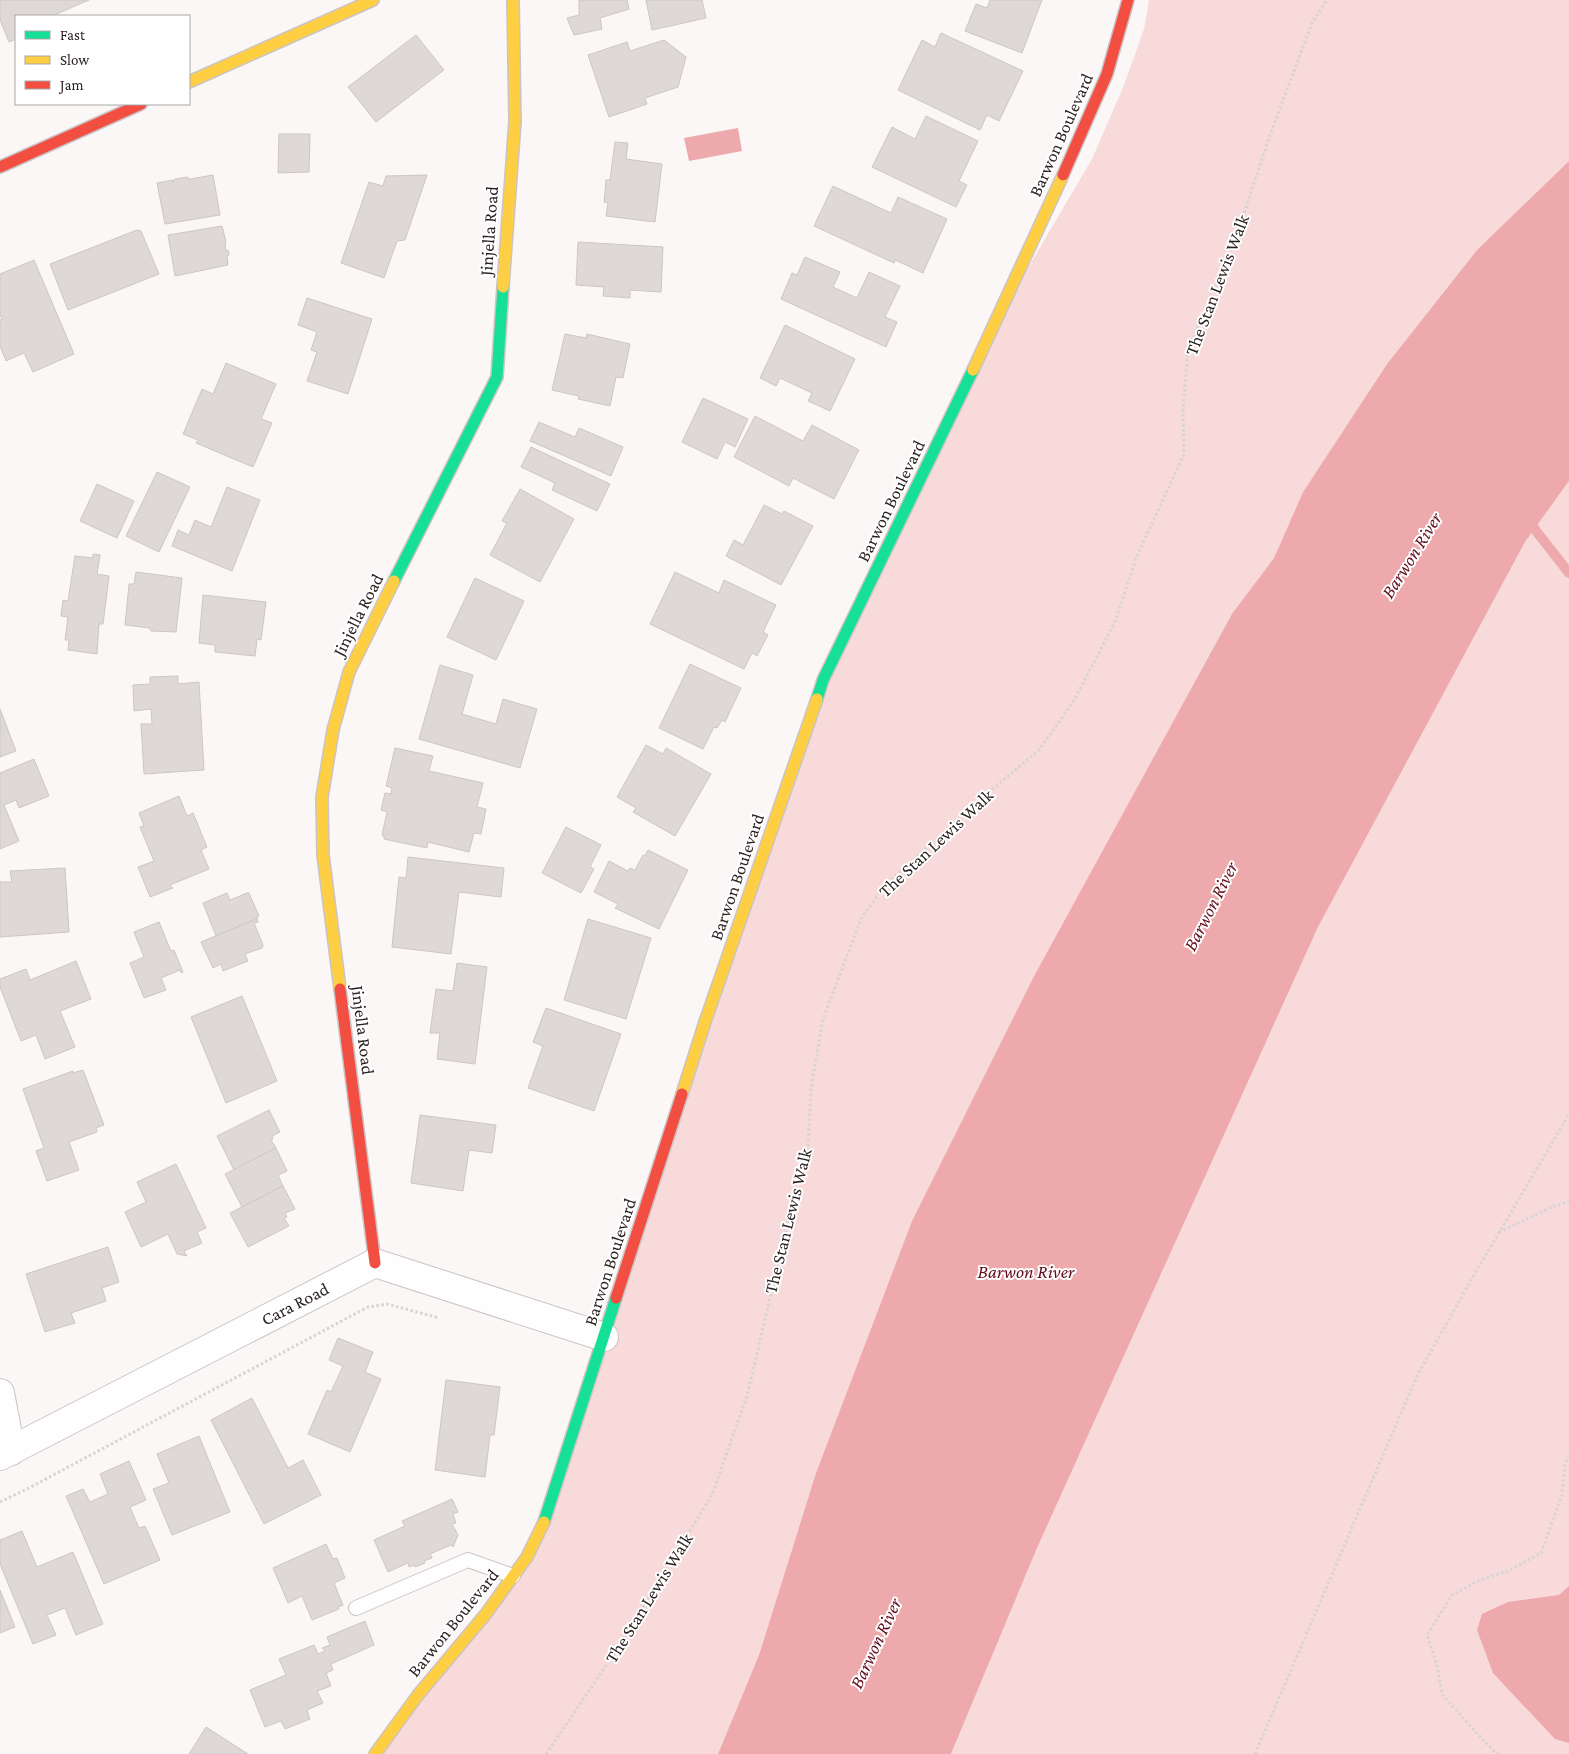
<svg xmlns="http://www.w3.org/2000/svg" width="1569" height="1754" font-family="'Crimson Pro',serif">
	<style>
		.green { fill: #f8dada }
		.water { fill: #eda9ab }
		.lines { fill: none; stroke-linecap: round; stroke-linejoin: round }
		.stream { stroke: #eda9ab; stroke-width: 10 }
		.building { fill: #dfd8d8; stroke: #ccc6c6 }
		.lane-casing { stroke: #ccc4c4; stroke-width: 16 }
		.street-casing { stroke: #ccc4c4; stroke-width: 30 }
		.fast-casing { stroke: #ccc4c4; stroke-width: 14 }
		.slow-casing { stroke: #ccc4c4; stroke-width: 14 }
		.jam-casing { stroke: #ccc4c4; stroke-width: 14 }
		.path { stroke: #d8d4d4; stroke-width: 3; stroke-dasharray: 2.5 2.5; stroke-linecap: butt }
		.lane { stroke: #fffefe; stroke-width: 14 }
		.street { stroke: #fffefe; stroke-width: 28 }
		.fast { stroke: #16e098; stroke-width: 11 }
		.slow { stroke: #ffcf43; stroke-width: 11 }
		.jam { stroke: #f24e42; stroke-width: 11 }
		.labels { text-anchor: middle; stroke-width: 4; stroke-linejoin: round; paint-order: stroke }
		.street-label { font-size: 18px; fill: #281f1f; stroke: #fff }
		.water-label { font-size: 19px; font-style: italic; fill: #630d1b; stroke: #fff }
	</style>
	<rect width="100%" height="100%" fill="#fcf7f7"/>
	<!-- green -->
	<g class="green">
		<path d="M 1149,0 L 1569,0 L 1569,161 L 1477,250 L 1387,364 L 1303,492 L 1274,558 L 1232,615 L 1033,978 L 912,1221 L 816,1473 L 759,1655 L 718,1754 L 375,1754 L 527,1557 L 823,680 L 999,317 L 1092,159 L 1124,85 L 1144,29 Z"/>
		<path d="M 1569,481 L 1569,1754 L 951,1754 L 1037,1548 L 1318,927 L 1525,542 Z"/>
	</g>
	<!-- water -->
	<g class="water">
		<path d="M 738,128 L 742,151 L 689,161 L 684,138 Z"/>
		<path d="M 1569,161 L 1569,481 L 1525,542 L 1318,927 L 1037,1548 L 951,1754 L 718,1754 L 759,1655 L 816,1473 L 912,1221 L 1033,978 L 1232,614 L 1274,558 L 1303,492 L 1387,364 L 1477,250 Z"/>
		<path d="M 1569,1586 L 1569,1743 L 1555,1739 L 1493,1673 L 1477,1630 L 1482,1614 L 1508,1602 L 1559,1595 Z"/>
	</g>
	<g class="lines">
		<!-- stream -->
		<path class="stream" d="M 1526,518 L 1569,573"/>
	</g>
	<!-- building -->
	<g class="building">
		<path d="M 0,0 L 89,0 L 52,16 L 16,16 L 16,39 L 9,42 L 0,20 Z"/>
		<path d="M 579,0 L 627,0 L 629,9 L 600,18 L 602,29 L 574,35 L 567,18 L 579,15 Z"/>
		<path d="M 646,0 L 702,0 L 706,18 L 652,30 Z"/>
		<path d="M 990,0 L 1042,0 L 1022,53 L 965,31 L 976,4 L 987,8 Z"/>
		<path d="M 941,33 L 1023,71 L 999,121 L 987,115 L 980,130 L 898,90 L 922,40 L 935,47 Z"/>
		<path d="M 416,35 L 444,70 L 376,122 L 348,87 Z"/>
		<path d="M 664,40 L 686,57 L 678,87 L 645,98 L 647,104 L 609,117 L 588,55 L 627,42 L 630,51 Z"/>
		<path d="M 926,116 L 978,141 L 959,181 L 967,185 L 956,207 L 872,167 L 892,127 L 915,139 Z"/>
		<path d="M 279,134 L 310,134 L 309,172 L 278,173 Z"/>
		<path d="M 615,142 L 628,143 L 626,159 L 662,164 L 655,222 L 606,216 L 608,203 L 604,202 L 605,192 L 606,180 L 610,180 Z"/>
		<path d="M 213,175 L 220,215 L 165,224 L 157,183 L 173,180 L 173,182 L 175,179 L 187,177 L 190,179 Z"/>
		<path d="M 427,175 L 405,240 L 397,241 L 384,278 L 341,263 L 369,182 L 383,186 L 386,176 Z"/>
		<path d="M 833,186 L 891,213 L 898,197 L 947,219 L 923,273 L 895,260 L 894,263 L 814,226 Z"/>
		<path d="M 222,226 L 226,242 L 225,244 L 226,251 L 228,250 L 229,255 L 227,256 L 228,265 L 175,276 L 168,235 Z"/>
		<path d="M 137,230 L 141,231 L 159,274 L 68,310 L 50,264 Z"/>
		<path d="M 578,242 L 663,247 L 661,292 L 630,290 L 630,298 L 603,296 L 604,287 L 576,285 Z"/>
		<path d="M 805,257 L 840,272 L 833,287 L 857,298 L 869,272 L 900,286 L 885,317 L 897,322 L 886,347 L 781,299 L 792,273 L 797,275 Z"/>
		<path d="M 34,260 L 74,354 L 33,372 L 24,353 L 6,361 L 0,346 L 0,320 L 2,319 L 0,315 L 0,274 Z"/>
		<path d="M 307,298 L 372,319 L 348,394 L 307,381 L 317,352 L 311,350 L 317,332 L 298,325 Z"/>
		<path d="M 785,325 L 855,359 L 830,411 L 808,401 L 812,393 L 780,378 L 776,386 L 760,378 Z"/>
		<path d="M 565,334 L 586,338 L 587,334 L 630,344 L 623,378 L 616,377 L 610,406 L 578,399 L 579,396 L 552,390 Z"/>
		<path d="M 226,363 L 276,384 L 261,419 L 272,423 L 253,467 L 196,443 L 198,440 L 183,434 L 202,389 L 213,394 Z"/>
		<path d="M 703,398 L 748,419 L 735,447 L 725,442 L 717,459 L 682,442 Z"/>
		<path d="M 755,416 L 803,441 L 812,425 L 859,450 L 834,499 L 793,478 L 789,486 L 734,457 Z"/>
		<path d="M 539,422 L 575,437 L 579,428 L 623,447 L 611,476 L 530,441 Z"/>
		<path d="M 531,447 L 610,484 L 597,511 L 552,490 L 555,483 L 521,467 Z"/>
		<path d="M 157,472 L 190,487 L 159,552 L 126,536 Z"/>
		<path d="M 97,484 L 134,501 L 117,538 L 80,521 Z"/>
		<path d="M 227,487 L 260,500 L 232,571 L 172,546 L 178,530 L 189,535 L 195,520 L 211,527 Z"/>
		<path d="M 520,489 L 574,519 L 540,582 L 490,555 L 507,523 L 502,521 Z"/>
		<path d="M 764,505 L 782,514 L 784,511 L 813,526 L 781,585 L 726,556 L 734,540 L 743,545 Z"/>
		<path d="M 93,554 L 100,555 L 97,574 L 109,576 L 103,624 L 99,624 L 97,654 L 68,650 L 69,640 L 65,640 L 68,617 L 61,616 L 63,600 L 68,601 L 75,556 L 93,558 Z"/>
		<path d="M 136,572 L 182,578 L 176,632 L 151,631 L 150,630 L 150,628 L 125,625 L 129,584 L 134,584 Z"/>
		<path d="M 675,572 L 719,593 L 724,580 L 776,605 L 763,632 L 768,635 L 757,656 L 752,653 L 744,669 L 650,624 Z"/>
		<path d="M 475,578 L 524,601 L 496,660 L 447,637 Z"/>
		<path d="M 203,595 L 266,602 L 261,640 L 257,639 L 255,656 L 215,652 L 215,645 L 199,643 Z"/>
		<path d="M 690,664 L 741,688 L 725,722 L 722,720 L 717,728 L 714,727 L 703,749 L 659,728 Z"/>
		<path d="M 440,665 L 473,675 L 462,714 L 496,724 L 503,699 L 537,709 L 520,768 L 419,739 Z"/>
		<path d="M 178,676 L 178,684 L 199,682 L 204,770 L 144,774 L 141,724 L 152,724 L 151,709 L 134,711 L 133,685 L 150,684 L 150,677 Z"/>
		<path d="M 0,709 L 16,751 L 0,757 Z"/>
		<path d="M 646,745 L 663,754 L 666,748 L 711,774 L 675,836 L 633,812 L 636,808 L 617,797 Z"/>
		<path d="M 395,748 L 433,756 L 429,771 L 483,783 L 477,807 L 486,809 L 481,834 L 474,833 L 469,852 L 428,842 L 427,848 L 384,839 L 384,836 L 382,835 L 387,812 L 381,810 L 385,793 L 391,794 L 392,788 L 386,786 Z"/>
		<path d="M 34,759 L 49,796 L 19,808 L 16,800 L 4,805 L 19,841 L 0,849 L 0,773 Z"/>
		<path d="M 179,796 L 187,816 L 193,813 L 207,847 L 201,850 L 209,869 L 170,885 L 173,888 L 150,897 L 138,867 L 154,861 L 140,827 L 144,826 L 139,813 Z"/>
		<path d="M 566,827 L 601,845 L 590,867 L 594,869 L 581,893 L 542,873 Z"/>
		<path d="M 648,850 L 688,870 L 659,929 L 615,908 L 618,904 L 594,892 L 609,861 L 628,871 L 630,868 L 635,870 L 643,855 L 645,856 Z"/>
		<path d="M 408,857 L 504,868 L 501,897 L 459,892 L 451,954 L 392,947 L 399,877 L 406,878 Z"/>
		<path d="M 65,868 L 69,932 L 0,937 L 0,882 L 12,882 L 10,871 Z"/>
		<path d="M 227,893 L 230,900 L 247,893 L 249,893 L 259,916 L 257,917 L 257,919 L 216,936 L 203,903 Z"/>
		<path d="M 257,919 L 258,922 L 254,923 L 263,945 L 262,948 L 245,954 L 248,961 L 223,971 L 221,964 L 213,968 L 201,942 Z"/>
		<path d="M 588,919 L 651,938 L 626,1019 L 564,1000 Z"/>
		<path d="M 159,922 L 171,951 L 174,950 L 183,972 L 181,973 L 180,970 L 161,978 L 166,990 L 144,998 L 130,963 L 144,957 L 134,932 Z"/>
		<path d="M 76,961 L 91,999 L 60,1011 L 75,1047 L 45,1059 L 36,1035 L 21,1041 L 0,987 L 0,979 L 26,969 L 30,980 Z"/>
		<path d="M 457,963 L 487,967 L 475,1064 L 437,1059 L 440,1033 L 430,1033 L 436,989 L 453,991 Z"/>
		<path d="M 242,996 L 277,1081 L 226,1103 L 191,1017 Z"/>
		<path d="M 546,1008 L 621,1034 L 594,1111 L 528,1088 L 543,1046 L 533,1042 Z"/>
		<path d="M 83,1070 L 104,1125 L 96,1128 L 97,1132 L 69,1142 L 79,1170 L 47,1181 L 36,1151 L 44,1148 L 23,1089 L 73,1071 L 73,1073 Z"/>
		<path d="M 269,1110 L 280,1132 L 272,1136 L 273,1139 L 271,1140 L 276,1148 L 234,1170 L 217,1136 Z"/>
		<path d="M 420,1115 L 496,1125 L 492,1153 L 469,1150 L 463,1191 L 411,1183 Z"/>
		<path d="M 276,1148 L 287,1171 L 278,1175 L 283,1186 L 242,1207 L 225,1174 Z"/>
		<path d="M 176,1164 L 206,1228 L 197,1232 L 202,1243 L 184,1251 L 187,1256 L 177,1254 L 168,1234 L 141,1247 L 125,1212 L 146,1202 L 137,1182 Z"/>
		<path d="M 283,1186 L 295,1209 L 285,1213 L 287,1217 L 284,1218 L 289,1226 L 248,1247 L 230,1213 Z"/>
		<path d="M 108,1247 L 119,1282 L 102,1288 L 106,1301 L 71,1313 L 75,1323 L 45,1332 L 26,1274 Z"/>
		<path d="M 338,1338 L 373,1352 L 365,1372 L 381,1379 L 350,1452 L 308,1434 L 327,1390 L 331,1392 L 343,1366 L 329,1360 Z"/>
		<path d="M 446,1380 L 500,1387 L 494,1435 L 490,1435 L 485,1477 L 435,1470 Z"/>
		<path d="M 252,1398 L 288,1468 L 303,1460 L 321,1495 L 264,1524 L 211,1420 Z"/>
		<path d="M 199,1436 L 230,1512 L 172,1535 L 153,1489 L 169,1483 L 157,1454 Z"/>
		<path d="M 129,1461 L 146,1500 L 130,1507 L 139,1528 L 145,1526 L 160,1560 L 104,1584 L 66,1496 L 83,1489 L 90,1502 L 108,1494 L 100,1474 Z"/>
		<path d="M 452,1499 L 458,1512 L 453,1514 L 456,1523 L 452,1524 L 458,1535 L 453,1547 L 451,1545 L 430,1554 L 432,1558 L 424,1561 L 425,1563 L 415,1567 L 414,1565 L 409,1567 L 408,1563 L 388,1572 L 374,1540 L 405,1526 L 402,1521 Z"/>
		<path d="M 22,1531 L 37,1567 L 73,1552 L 103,1624 L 76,1635 L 65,1608 L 47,1615 L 56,1635 L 33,1644 L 0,1564 L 0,1540 Z"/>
		<path d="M 326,1544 L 333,1559 L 337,1558 L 345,1578 L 334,1583 L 343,1605 L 338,1607 L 339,1609 L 312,1620 L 302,1596 L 288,1603 L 273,1568 Z"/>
		<path d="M 0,1590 L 15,1627 L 0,1633 Z"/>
		<path d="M 365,1621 L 374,1645 L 331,1664 L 333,1670 L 326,1673 L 331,1686 L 317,1691 L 323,1703 L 307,1710 L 310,1719 L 285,1729 L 281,1721 L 265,1727 L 250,1690 L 286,1675 L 279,1659 L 314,1645 L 318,1654 L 325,1651 L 322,1648 L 330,1645 L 327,1637 Z"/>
		<path d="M 206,1727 L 248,1754 L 189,1754 Z"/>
	</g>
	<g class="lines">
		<!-- lane casing -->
		<g class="lane-casing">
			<path id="lane" d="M 356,1608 L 468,1560 L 513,1576"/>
		</g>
		<!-- street casing -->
		<g class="street-casing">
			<g id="street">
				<path d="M 0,1393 L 11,1451"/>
				<path d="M 0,1456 L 375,1263 L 604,1337"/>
			</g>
		</g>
		<!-- fast casing -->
		<g class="fast-casing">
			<g id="fast">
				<path d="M 394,581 L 497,377 L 503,287"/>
				<path d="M 817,699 L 823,680 L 973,370"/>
				<path d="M 544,1522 L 616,1298"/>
			</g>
		</g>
		<!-- slow casing -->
		<g class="slow-casing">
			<g id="slow">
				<path d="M 189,82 L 373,0"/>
				<path d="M 503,287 L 515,121 L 513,0"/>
				<path d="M 973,370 L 1063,175"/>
				<path d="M 340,989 L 323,855 L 322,797 L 333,730 L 349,672 L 394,581"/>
				<path d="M 682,1094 L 705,1022 L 817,699"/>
				<path d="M 375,1754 L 418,1695 L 485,1615 L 527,1557 L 544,1522"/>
			</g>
		</g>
		<!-- jam casing -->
		<g class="jam-casing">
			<g id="jam">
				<path d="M 0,167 L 141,104"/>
				<path d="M 1063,175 L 1107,74 L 1128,0"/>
				<path d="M 340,989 L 375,1263"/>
				<path d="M 616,1298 L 682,1094"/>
			</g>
		</g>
		<!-- path -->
		<g class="path">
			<path d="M 1499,1232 L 1554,1206 L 1569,1202"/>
			<path d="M 0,1502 L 27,1489 L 368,1307 L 387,1304 L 439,1318"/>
			<path d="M 546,1754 L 618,1648 L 712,1495 L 747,1396 L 790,1213 L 808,1144 L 811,1089 L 823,1019 L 861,919 L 886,884 L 982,798 L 1039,750 L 1073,702 L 1114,624 L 1137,556 L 1184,454 L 1183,407 L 1188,351 L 1233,247 L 1270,135 L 1312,23 L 1327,0"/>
			<path d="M 1255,1754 L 1417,1376 L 1474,1275 L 1569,1114"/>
			<path d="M 1499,1754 L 1494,1751 L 1472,1728 L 1442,1694 L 1437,1665 L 1427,1635 L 1452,1595 L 1480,1580 L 1508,1571 L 1541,1553 L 1562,1495 L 1565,1463 L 1569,1455"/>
		</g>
		<!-- lane -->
		<use href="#lane" class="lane"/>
		<!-- street -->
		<use href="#street" class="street"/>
		<!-- fast -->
		<use href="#fast" class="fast"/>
		<!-- slow -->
		<use href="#slow" class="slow"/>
		<!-- jam -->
		<use href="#jam" class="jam"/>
	</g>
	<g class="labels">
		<!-- street labels -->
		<g class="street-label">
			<text transform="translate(1061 135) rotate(-66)" y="6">Barwon Boulevard</text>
			<text transform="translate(489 231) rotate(-86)" y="6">Jinjella Road</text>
			<text transform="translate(1217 285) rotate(-69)" y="6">The Stan Lewis Walk</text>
			<text transform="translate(891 501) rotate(-64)" y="6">Barwon Boulevard</text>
			<text transform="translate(358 615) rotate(-63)" y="6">Jinjella Road</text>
			<text transform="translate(936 843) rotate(-43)" y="6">The Stan Lewis Walk</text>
			<text transform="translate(737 877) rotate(-71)" y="6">Barwon Boulevard</text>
			<text transform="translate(363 1030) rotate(83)" y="6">Jinjella Road</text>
			<text transform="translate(788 1221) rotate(-76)" y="6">The Stan Lewis Walk</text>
			<text transform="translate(610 1262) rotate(-72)" y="6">Barwon Boulevard</text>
			<text transform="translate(295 1304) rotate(-27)" y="6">Cara Road</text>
			<text transform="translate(649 1598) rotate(-58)" y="6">The Stan Lewis Walk</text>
			<text transform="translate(453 1623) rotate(-51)" y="6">Barwon Boulevard</text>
		</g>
		<!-- water labels -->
		<g class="water-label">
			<text transform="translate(1411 555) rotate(-58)" y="7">Barwon River</text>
			<text transform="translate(1210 906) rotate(-63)" y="7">Barwon River</text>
			<text x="1026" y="1278">Barwon River</text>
			<text transform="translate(875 1643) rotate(-65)" y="7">Barwon River</text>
		</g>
	</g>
	<!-- legend -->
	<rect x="15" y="15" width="175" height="90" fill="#ffffff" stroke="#a9a5a5"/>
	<rect x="25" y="31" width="25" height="8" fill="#16e098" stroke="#a9a5a5"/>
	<text x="60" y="40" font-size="15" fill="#281f1f">Fast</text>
	<rect x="25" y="56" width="25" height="8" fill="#ffcf43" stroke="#a9a5a5"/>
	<text x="60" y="65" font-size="15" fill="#281f1f">Slow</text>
	<rect x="25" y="81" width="25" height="8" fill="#f24e42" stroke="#a9a5a5"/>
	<text x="60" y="90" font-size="15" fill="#281f1f">Jam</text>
</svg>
